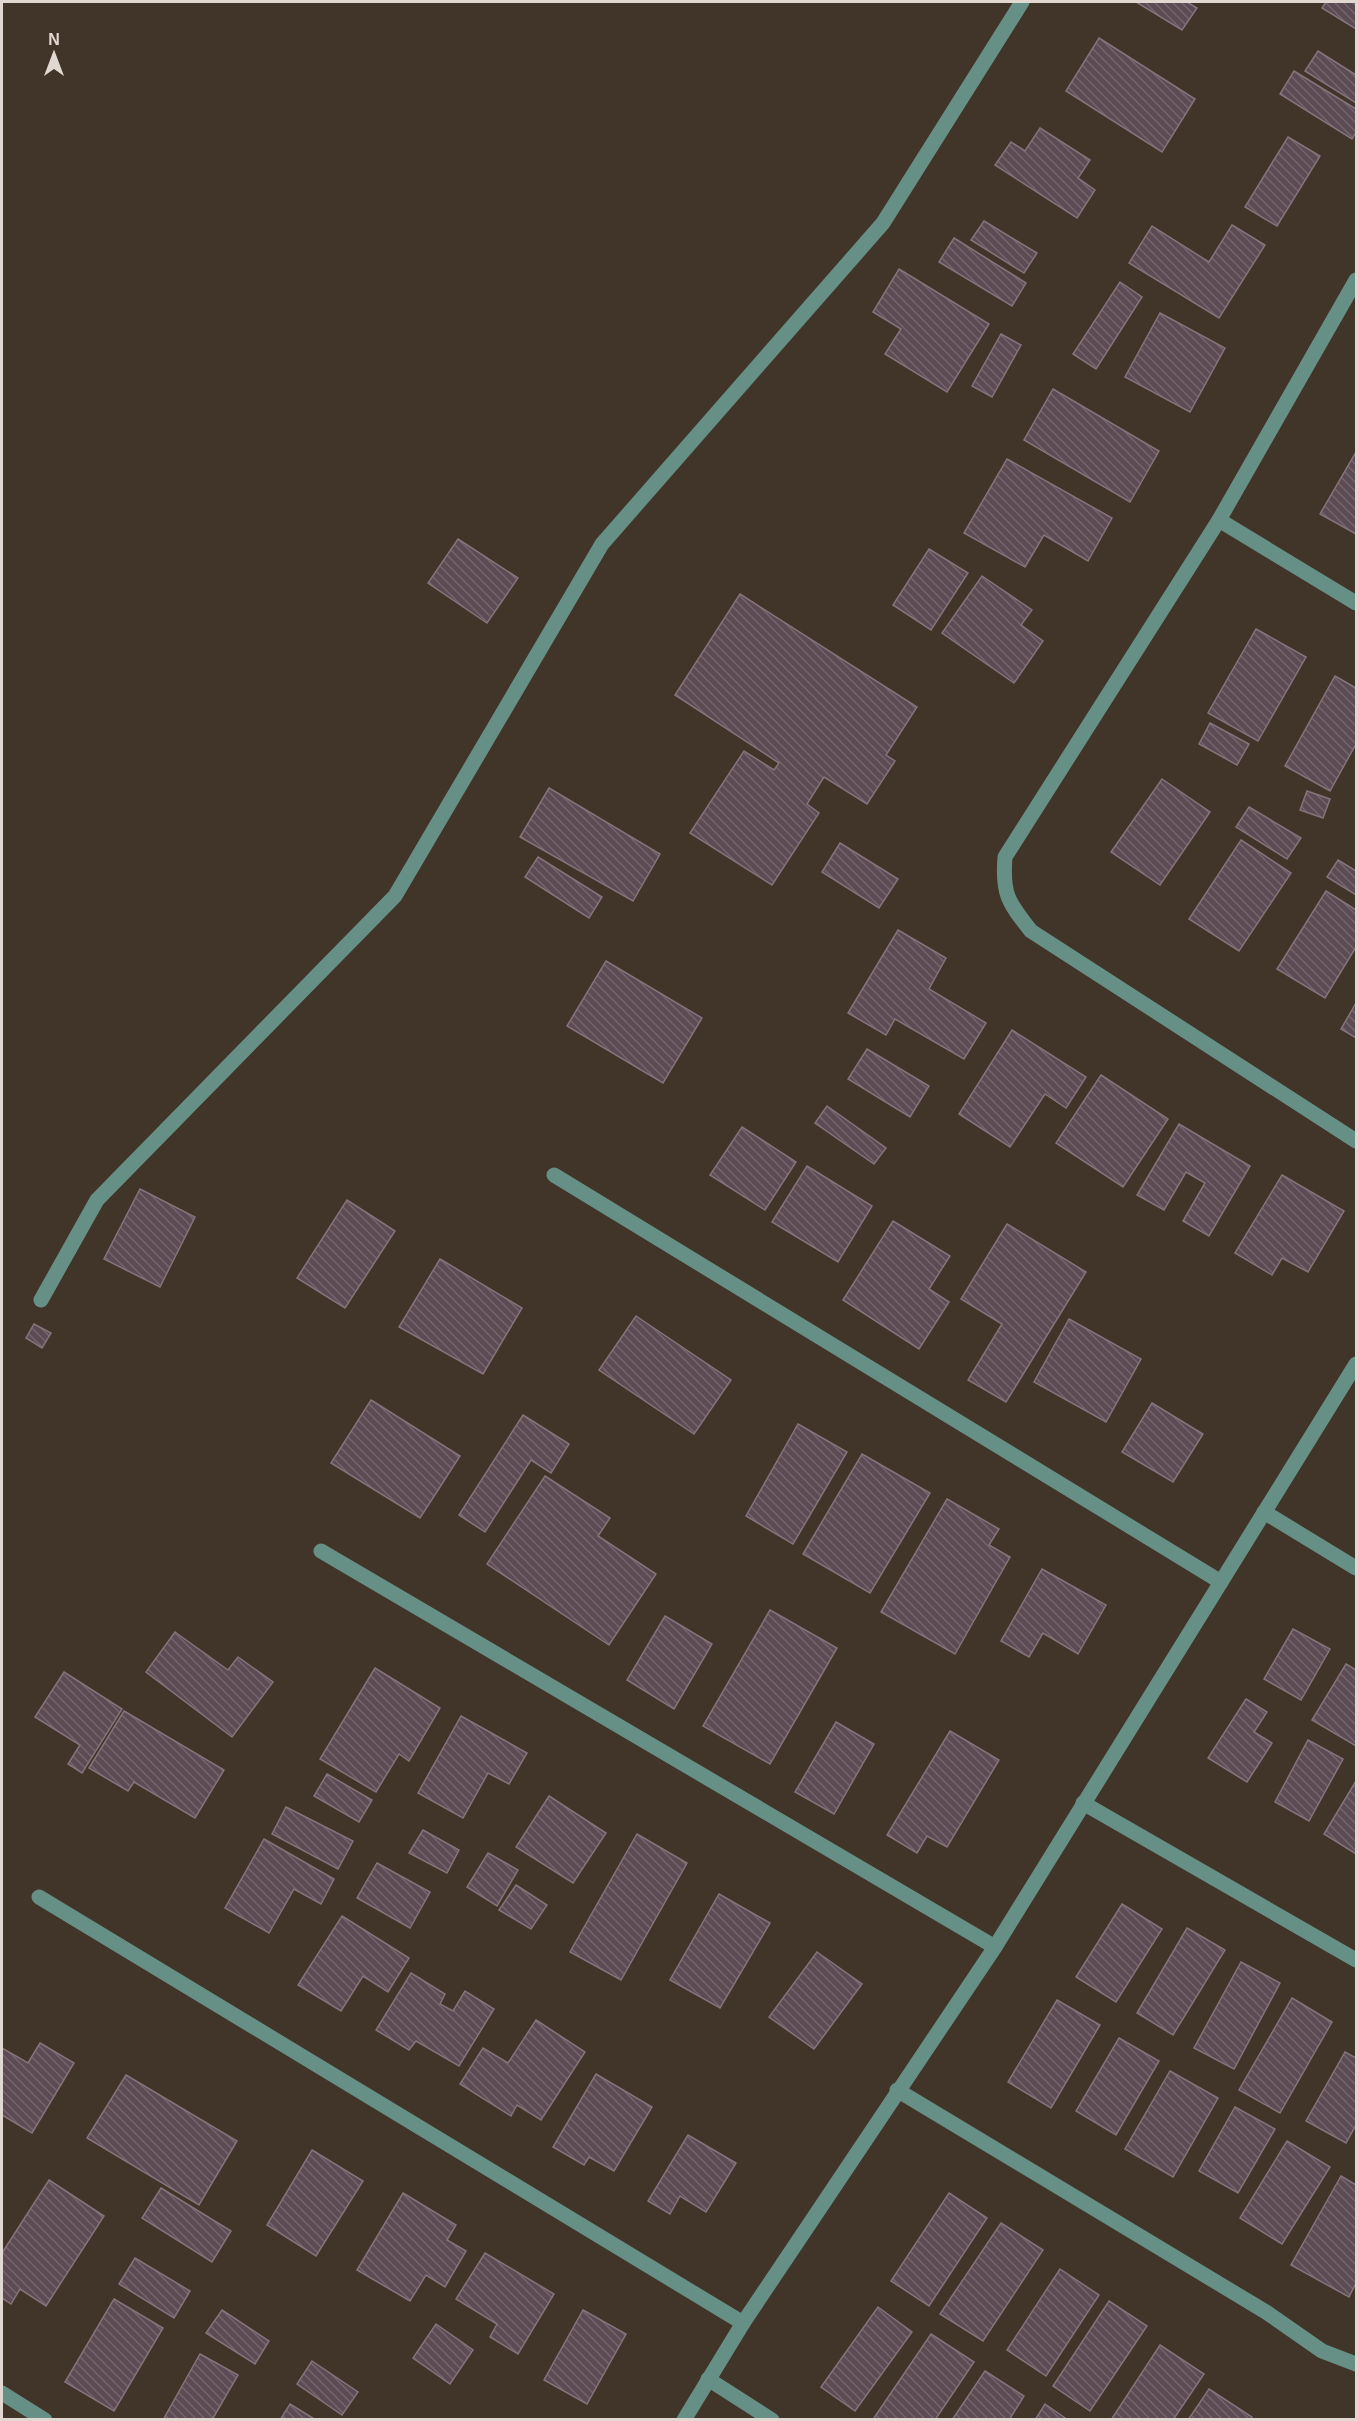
<svg xmlns="http://www.w3.org/2000/svg" width="1358" height="2421" font-family="Helvetica,sans-serif">
	<style>
		.building { fill: url(#building-back-hatch); stroke: #86737c; stroke-width: 1.5 }
		.lines { fill: none; stroke-linecap: round; stroke-linejoin: round }
		.minor { stroke: #668f85; stroke-width: 15 }
	</style>
	<defs>
		<pattern id="building-back-hatch" width="6" height="6" patternUnits="userSpaceOnUse" patternTransform="scale(1.5)"><rect width="6" height="6" fill="#5d4b54"/><path d="M-1 5l2 2M0 0l6 6M5-1l2 2" fill="none" stroke="#74646c"/></pattern>
	</defs>
	<rect width="100%" height="100%" fill="#413428"/>
	<!-- building -->
	<g class="building">
		<path d="M 1136,2 L 1187,2 L 1197,8 L 1182,30 Z"/>
		<path d="M 1326,2 L 1356,2 L 1356,29 L 1322,8 Z"/>
		<path d="M 1099,38 L 1195,99 L 1162,152 L 1066,91 Z"/>
		<path d="M 1318,51 L 1356,75 L 1356,103 L 1305,71 Z"/>
		<path d="M 1294,71 L 1356,109 L 1356,132 L 1352,139 L 1280,94 Z"/>
		<path d="M 1040,128 L 1090,160 L 1078,178 L 1095,190 L 1077,218 L 995,165 L 1011,142 L 1025,151 Z"/>
		<path d="M 1288,137 L 1320,156 L 1277,226 L 1245,207 Z"/>
		<path d="M 984,221 L 1037,253 L 1024,273 L 971,240 Z"/>
		<path d="M 1232,225 L 1265,245 L 1219,318 L 1129,263 L 1152,226 L 1209,262 Z"/>
		<path d="M 954,238 L 1026,283 L 1012,306 L 939,262 Z"/>
		<path d="M 899,269 L 989,324 L 947,392 L 885,354 L 901,329 L 873,312 Z"/>
		<path d="M 1120,282 L 1142,297 L 1096,369 L 1073,354 Z"/>
		<path d="M 1160,313 L 1225,348 L 1190,412 L 1125,377 Z"/>
		<path d="M 1001,334 L 1021,345 L 992,397 L 972,386 Z"/>
		<path d="M 1053,389 L 1159,451 L 1130,502 L 1024,440 Z"/>
		<path d="M 1356,452 L 1356,534 L 1320,514 Z"/>
		<path d="M 1007,459 L 1112,518 L 1088,561 L 1044,535 L 1025,567 L 964,533 Z"/>
		<path d="M 458,539 L 518,578 L 487,623 L 428,583 Z"/>
		<path d="M 929,549 L 968,573 L 931,630 L 893,605 Z"/>
		<path d="M 982,576 L 1032,610 L 1021,625 L 1043,641 L 1014,683 L 942,633 Z"/>
		<path d="M 740,594 L 917,707 L 886,755 L 895,761 L 867,804 L 824,777 L 807,804 L 819,813 L 772,885 L 690,833 L 744,751 L 774,770 L 779,763 L 675,695 Z"/>
		<path d="M 1256,629 L 1306,657 L 1258,741 L 1208,713 Z"/>
		<path d="M 1335,676 L 1356,688 L 1356,744 L 1330,791 L 1285,766 Z"/>
		<path d="M 1210,723 L 1249,744 L 1237,765 L 1199,744 Z"/>
		<path d="M 1162,779 L 1210,812 L 1160,885 L 1111,852 Z"/>
		<path d="M 549,788 L 660,854 L 633,901 L 520,837 Z"/>
		<path d="M 1307,791 L 1330,799 L 1323,818 L 1300,810 Z"/>
		<path d="M 1249,807 L 1301,838 L 1287,859 L 1236,827 Z"/>
		<path d="M 1241,840 L 1291,873 L 1239,951 L 1189,919 Z"/>
		<path d="M 840,843 L 898,879 L 879,908 L 822,872 Z"/>
		<path d="M 538,857 L 602,897 L 589,918 L 525,877 Z"/>
		<path d="M 1338,860 L 1356,871 L 1356,895 L 1327,877 Z"/>
		<path d="M 1326,891 L 1356,910 L 1356,947 L 1325,998 L 1277,969 Z"/>
		<path d="M 898,930 L 946,958 L 929,989 L 986,1023 L 964,1059 L 895,1019 L 886,1035 L 848,1013 Z"/>
		<path d="M 606,961 L 702,1018 L 663,1083 L 567,1026 Z"/>
		<path d="M 1356,1003 L 1356,1038 L 1341,1029 Z"/>
		<path d="M 1012,1030 L 1086,1077 L 1066,1108 L 1045,1094 L 1010,1147 L 959,1114 Z"/>
		<path d="M 867,1049 L 929,1086 L 910,1117 L 848,1079 Z"/>
		<path d="M 1101,1075 L 1168,1119 L 1123,1187 L 1056,1143 Z"/>
		<path d="M 827,1106 L 886,1148 L 874,1164 L 815,1123 Z"/>
		<path d="M 1179,1124 L 1250,1166 L 1209,1236 L 1183,1221 L 1205,1183 L 1186,1172 L 1164,1210 L 1137,1195 Z"/>
		<path d="M 742,1127 L 796,1162 L 765,1210 L 710,1175 Z"/>
		<path d="M 807,1166 L 872,1206 L 838,1262 L 772,1222 Z"/>
		<path d="M 1282,1175 L 1344,1211 L 1308,1272 L 1282,1258 L 1272,1275 L 1235,1253 Z"/>
		<path d="M 140,1189 L 195,1217 L 160,1287 L 104,1259 Z"/>
		<path d="M 347,1200 L 395,1231 L 345,1308 L 297,1278 Z"/>
		<path d="M 893,1221 L 950,1256 L 929,1289 L 949,1302 L 919,1349 L 843,1300 Z"/>
		<path d="M 1007,1224 L 1086,1272 L 1006,1402 L 968,1380 L 1002,1324 L 961,1299 Z"/>
		<path d="M 440,1259 L 522,1308 L 483,1374 L 399,1327 Z"/>
		<path d="M 636,1316 L 731,1380 L 694,1434 L 599,1370 Z"/>
		<path d="M 1069,1319 L 1141,1359 L 1106,1422 L 1034,1382 Z"/>
		<path d="M 34,1324 L 51,1333 L 42,1348 L 26,1338 Z"/>
		<path d="M 371,1400 L 460,1456 L 420,1518 L 331,1463 Z"/>
		<path d="M 1152,1403 L 1203,1434 L 1173,1482 L 1122,1452 Z"/>
		<path d="M 523,1415 L 569,1444 L 551,1473 L 531,1460 L 485,1532 L 459,1515 Z"/>
		<path d="M 798,1424 L 847,1452 L 793,1544 L 746,1516 Z"/>
		<path d="M 862,1454 L 930,1493 L 870,1593 L 803,1554 Z"/>
		<path d="M 545,1476 L 610,1518 L 598,1536 L 656,1574 L 609,1645 L 487,1564 Z"/>
		<path d="M 947,1499 L 999,1529 L 989,1545 L 1010,1557 L 955,1654 L 881,1612 Z"/>
		<path d="M 1042,1569 L 1106,1605 L 1078,1654 L 1043,1633 L 1029,1657 L 1001,1641 Z"/>
		<path d="M 770,1610 L 837,1648 L 770,1764 L 703,1726 Z"/>
		<path d="M 665,1616 L 712,1644 L 674,1709 L 627,1680 Z"/>
		<path d="M 1293,1629 L 1330,1649 L 1301,1700 L 1264,1679 Z"/>
		<path d="M 175,1632 L 228,1670 L 238,1657 L 273,1682 L 232,1737 L 146,1672 Z"/>
		<path d="M 1346,1664 L 1356,1670 L 1356,1746 L 1312,1720 Z"/>
		<path d="M 375,1668 L 440,1708 L 409,1761 L 399,1754 L 376,1792 L 320,1759 Z"/>
		<path d="M 64,1672 L 122,1709 L 82,1773 L 68,1764 L 80,1745 L 35,1717 Z"/>
		<path d="M 1246,1699 L 1267,1712 L 1254,1732 L 1272,1743 L 1247,1782 L 1208,1758 Z"/>
		<path d="M 124,1711 L 224,1770 L 195,1818 L 134,1782 L 128,1791 L 89,1768 Z"/>
		<path d="M 461,1716 L 527,1753 L 509,1784 L 488,1773 L 463,1818 L 418,1793 Z"/>
		<path d="M 836,1722 L 874,1744 L 834,1814 L 795,1792 Z"/>
		<path d="M 950,1731 L 999,1760 L 947,1847 L 927,1836 L 917,1853 L 887,1835 Z"/>
		<path d="M 1308,1740 L 1343,1759 L 1309,1821 L 1275,1802 Z"/>
		<path d="M 327,1774 L 372,1800 L 359,1822 L 314,1796 Z"/>
		<path d="M 1356,1781 L 1356,1854 L 1324,1834 Z"/>
		<path d="M 549,1796 L 606,1833 L 573,1883 L 516,1847 Z"/>
		<path d="M 286,1807 L 353,1841 L 338,1869 L 272,1834 Z"/>
		<path d="M 423,1830 L 459,1850 L 447,1873 L 409,1853 Z"/>
		<path d="M 637,1834 L 687,1863 L 621,1980 L 570,1952 Z"/>
		<path d="M 264,1839 L 334,1879 L 321,1904 L 294,1889 L 269,1933 L 225,1908 Z"/>
		<path d="M 488,1853 L 518,1870 L 497,1906 L 467,1887 Z"/>
		<path d="M 377,1863 L 430,1892 L 410,1928 L 357,1898 Z"/>
		<path d="M 516,1885 L 547,1905 L 531,1929 L 499,1910 Z"/>
		<path d="M 719,1894 L 770,1923 L 720,2008 L 670,1980 Z"/>
		<path d="M 1122,1904 L 1162,1929 L 1116,2002 L 1076,1977 Z"/>
		<path d="M 342,1916 L 409,1958 L 388,1992 L 363,1976 L 341,2011 L 298,1985 Z"/>
		<path d="M 1187,1928 L 1225,1950 L 1173,2035 L 1137,2013 Z"/>
		<path d="M 817,1952 L 862,1984 L 814,2049 L 769,2017 Z"/>
		<path d="M 1241,1962 L 1280,1983 L 1234,2069 L 1194,2048 Z"/>
		<path d="M 411,1973 L 445,1994 L 440,2004 L 453,2011 L 465,1991 L 494,2009 L 459,2066 L 416,2041 L 409,2050 L 376,2030 Z"/>
		<path d="M 1292,1998 L 1332,2022 L 1280,2113 L 1239,2090 Z"/>
		<path d="M 1057,2000 L 1100,2025 L 1051,2108 L 1008,2082 Z"/>
		<path d="M 536,2020 L 585,2052 L 541,2120 L 517,2105 L 511,2116 L 460,2084 L 483,2048 L 508,2063 Z"/>
		<path d="M 1119,2038 L 1159,2061 L 1116,2135 L 1076,2111 Z"/>
		<path d="M 40,2043 L 74,2063 L 32,2133 L 2,2115 L 2,2048 L 28,2063 Z"/>
		<path d="M 1345,2052 L 1356,2058 L 1356,2125 L 1346,2143 L 1306,2121 Z"/>
		<path d="M 1170,2071 L 1218,2098 L 1173,2177 L 1125,2149 Z"/>
		<path d="M 596,2074 L 652,2107 L 614,2171 L 589,2157 L 584,2165 L 553,2147 Z"/>
		<path d="M 126,2075 L 237,2141 L 199,2205 L 87,2138 Z"/>
		<path d="M 1235,2107 L 1275,2129 L 1238,2193 L 1199,2171 Z"/>
		<path d="M 688,2135 L 736,2163 L 706,2212 L 680,2196 L 670,2214 L 648,2201 Z"/>
		<path d="M 1287,2141 L 1330,2167 L 1282,2244 L 1240,2218 Z"/>
		<path d="M 312,2150 L 363,2181 L 316,2256 L 267,2225 Z"/>
		<path d="M 1341,2176 L 1356,2185 L 1356,2283 L 1349,2297 L 1291,2265 Z"/>
		<path d="M 49,2180 L 104,2216 L 46,2306 L 20,2289 L 11,2304 L 2,2298 L 2,2253 Z"/>
		<path d="M 161,2188 L 231,2231 L 212,2262 L 142,2218 Z"/>
		<path d="M 403,2193 L 456,2225 L 447,2240 L 466,2251 L 445,2287 L 426,2275 L 410,2301 L 357,2270 Z"/>
		<path d="M 949,2193 L 987,2218 L 929,2306 L 891,2281 Z"/>
		<path d="M 1001,2223 L 1043,2250 L 983,2341 L 940,2314 Z"/>
		<path d="M 485,2253 L 554,2294 L 518,2354 L 490,2337 L 497,2324 L 456,2299 Z"/>
		<path d="M 135,2258 L 190,2291 L 174,2318 L 119,2284 Z"/>
		<path d="M 1060,2269 L 1099,2295 L 1046,2376 L 1007,2350 Z"/>
		<path d="M 114,2299 L 163,2328 L 114,2411 L 65,2382 Z"/>
		<path d="M 1109,2301 L 1147,2326 L 1090,2411 L 1053,2386 Z"/>
		<path d="M 878,2307 L 912,2332 L 855,2411 L 821,2387 Z"/>
		<path d="M 222,2310 L 269,2341 L 255,2364 L 206,2333 Z"/>
		<path d="M 583,2310 L 626,2334 L 587,2404 L 544,2380 Z"/>
		<path d="M 436,2324 L 473,2350 L 450,2384 L 413,2358 Z"/>
		<path d="M 931,2334 L 974,2362 L 935,2420 L 876,2420 L 874,2418 Z"/>
		<path d="M 1160,2345 L 1204,2374 L 1173,2420 L 1111,2420 Z"/>
		<path d="M 200,2354 L 238,2375 L 212,2420 L 163,2420 Z"/>
		<path d="M 312,2361 L 358,2392 L 342,2415 L 297,2384 Z"/>
		<path d="M 985,2371 L 1024,2396 L 1009,2420 L 952,2420 Z"/>
		<path d="M 1209,2389 L 1252,2417 L 1251,2420 L 1188,2420 Z"/>
		<path d="M 290,2404 L 316,2420 L 280,2420 Z"/>
		<path d="M 1045,2404 L 1068,2420 L 1035,2420 Z"/>
	</g>
	<g class="lines">
		<!-- minor -->
		<g class="minor">
			<path d="M 1356,280 L 1219,520 L 1005,857 C 1002,894 1008,902 1031,931 L 1356,1141"/>
			<path d="M 1219,520 L 1356,603"/>
			<path d="M 554,1175 L 1221,1582"/>
			<path d="M 41,1300 L 97,1200 L 395,896 L 602,544 L 883,223 L 1022,2"/>
			<path d="M 1264,1512 L 1356,1568"/>
			<path d="M 321,1551 L 995,1947"/>
			<path d="M 1083,1803 L 1356,1960"/>
			<path d="M 39,1897 L 743,2323"/>
			<path d="M 897,2090 L 1266,2312 L 1322,2351 L 1356,2364"/>
			<path d="M 708,2379 L 772,2420"/>
			<path d="M 2,2393 L 45,2420"/>
			<path d="M 684,2420 L 743,2323 L 995,1947 L 1356,1364"/>
		</g>
	</g>
	<!-- border -->
	<rect width="1358" height="2421" fill="none" stroke="#e1d8d1" stroke-width="6"/>
	<!-- north arrow -->
	<g transform="translate(54 54)" stroke="#413428" stroke-width="4.5" paint-order="stroke">
	<path d="M0-4.5L10 22L0 15L-10 22Z" fill="#e1d8d1"/>
	<text y="-9" font-size="16" font-weight="bold" text-anchor="middle" fill="#e1d8d1">N</text>
	</g>
</svg>
